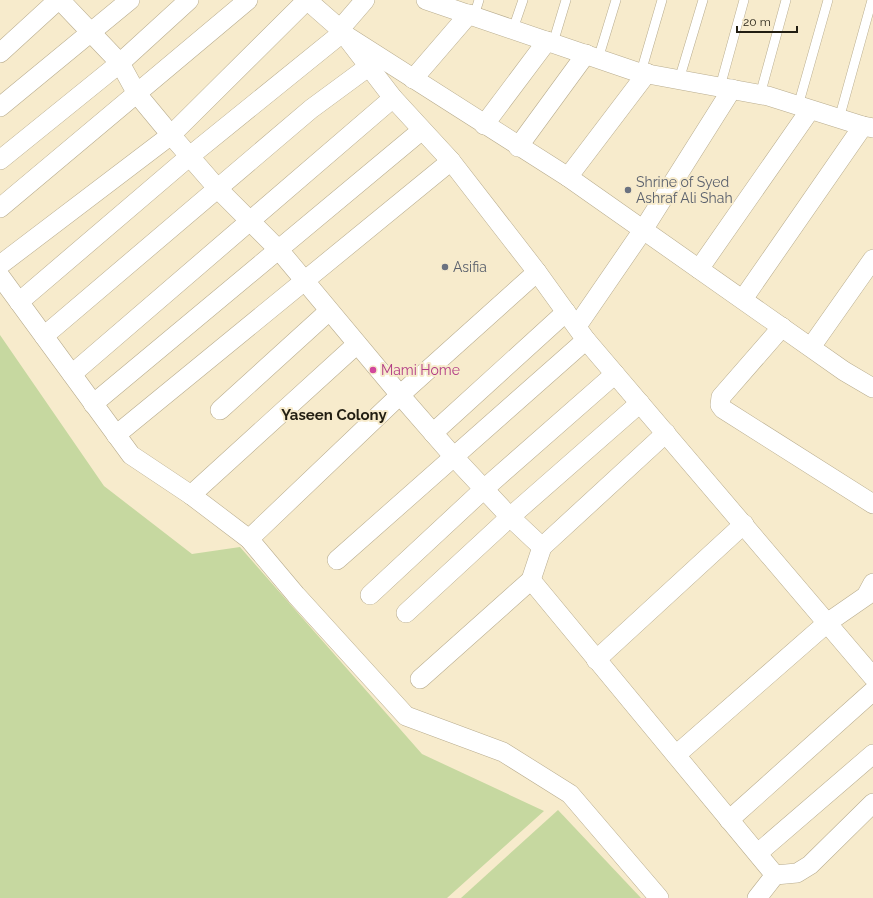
<svg xmlns="http://www.w3.org/2000/svg" width="873" height="898" font-family="Raleway,sans-serif">
	<style>
		.grass { fill: #c6d8a0 }
		.lines { fill: none; stroke-linecap: round; stroke-linejoin: round }
		.service-casing { stroke: #b8ac8e; stroke-width: 10 }
		.minor-casing { stroke: #b8ac8e; stroke-width: 20 }
		.service { stroke: #fff; stroke-width: 9 }
		.minor { stroke: #fff; stroke-width: 19 }
		.worship-dot { fill: #6b7280; stroke: #f7ebcc; stroke-width: 1.5 }
		.hotel-dot { fill: #d1479c; stroke: #f7ebcc; stroke-width: 1.5 }
		.labels { text-anchor: middle; stroke-width: 4; stroke-linejoin: round; paint-order: stroke }
		.worship-label { font-size: 14px; fill: #5b616d; stroke: #f7ebcc; text-anchor: start }
		.hotel-label { font-size: 14px; fill: #b23c85; stroke: #f7ebcc; text-anchor: start }
		.neighbourhood-label { font-size: 15px; font-weight: bold; fill: #221e12; stroke: #f7ebcc }
	</style>
	<rect width="100%" height="100%" fill="#f7ebcc"/>
	<!-- grass -->
	<g class="grass">
		<path d="M 0,335 L 104,486 L 192,554 L 240,547 L 422,754 L 544,811 L 447,898 L 0,898 Z"/>
		<path d="M 558,810 L 641,898 L 461,898 Z"/>
	</g>
	<g class="lines">
		<!-- service casing -->
		<g class="service-casing">
			<g id="service">
				<path d="M 474,16 L 479,0"/>
				<path d="M 513,29 L 523,0"/>
				<path d="M 553,43 L 566,0"/>
				<path d="M 598,59 L 616,0"/>
				<path d="M 641,72 L 662,0"/>
				<path d="M 679,80 L 703,0"/>
				<path d="M 720,87 L 744,0"/>
				<path d="M 760,95 L 786,0"/>
				<path d="M 798,106 L 828,0"/>
				<path d="M 839,119 L 872,0"/>
			</g>
		</g>
		<!-- minor casing -->
		<g class="minor-casing">
			<g id="minor">
				<path d="M 60,0 L 120,63 L 137,94 L 171,135 L 218,189 L 279,250 L 400,395 L 454,457 L 510,517 L 542,547 L 531,580 L 420,679"/>
				<path d="M 307,0 L 340,29 L 393,98 L 451,161 L 537,272 L 586,340 L 873,677"/>
				<path d="M 426,0 L 637,72 L 768,96 L 863,126 L 873,128"/>
				<path d="M 340,29 L 365,0"/>
				<path d="M 0,53 L 58,0"/>
				<path d="M 413,79 L 469,14"/>
				<path d="M 0,107 L 130,0"/>
				<path d="M 484,125 L 547,41"/>
				<path d="M 518,147 L 586,54"/>
				<path d="M 0,160 L 120,63 L 189,0"/>
				<path d="M 568,177 L 647,73"/>
				<path d="M 0,208 L 248,0"/>
				<path d="M 0,265 L 171,135 L 307,0"/>
				<path d="M 699,269 L 810,110"/>
				<path d="M 0,276 L 131,455 L 191,495 L 249,539 L 296,595 L 406,716 L 503,752 L 570,794 L 659,898"/>
				<path d="M 743,299 L 863,126"/>
				<path d="M 19,302 L 190,156 L 342,33 L 568,177 L 844,371 L 873,388"/>
				<path d="M 577,326 L 643,230 L 732,89"/>
				<path d="M 782,327 L 721,397 L 720,405 L 723,409 L 873,504"/>
				<path d="M 44,336 L 311,109 L 368,67"/>
				<path d="M 811,347 L 873,259"/>
				<path d="M 72,374 L 393,98"/>
				<path d="M 93,404 L 422,130"/>
				<path d="M 220,410 L 329,311"/>
				<path d="M 433,433 L 566,312"/>
				<path d="M 116,435 L 451,161"/>
				<path d="M 191,495 L 357,344"/>
				<path d="M 249,539 L 400,395 L 537,272"/>
				<path d="M 542,547 L 666,433"/>
				<path d="M 337,560 L 586,340"/>
				<path d="M 531,580 L 775,875 L 757,898"/>
				<path d="M 370,595 L 484,489 L 615,374"/>
				<path d="M 406,613 L 510,517 L 640,403"/>
				<path d="M 596,660 L 744,524"/>
				<path d="M 676,755 L 827,623 L 866,596 L 873,583"/>
				<path d="M 729,820 L 873,691"/>
				<path d="M 758,853 L 873,754"/>
				<path d="M 775,875 L 797,873 L 810,865 L 873,803"/>
			</g>
		</g>
		<!-- service -->
		<use href="#service" class="service"/>
		<!-- minor -->
		<use href="#minor" class="minor"/>
	</g>
	<!-- markers -->
	<g class="worship-dot">
		<circle cx="628" cy="190" r="4"/>
		<circle cx="445" cy="267" r="4"/>
	</g>
	<circle class="hotel-dot" cx="373" cy="370" r="4"/>
	<g class="labels">
		<!-- worship labels -->
		<g class="worship-label">
			<text x="636" y="187">Shrine of Syed<tspan x="636" dy="16">Ashraf Ali Shah</tspan></text>
			<text x="453" y="272">Asifia</text>
		</g>
		<!-- hotel labels -->
		<g class="hotel-label">
			<text x="381" y="375">Mami Home</text>
		</g>
		<!-- neighbourhood labels -->
		<g class="neighbourhood-label">
			<text x="334" y="420">Yaseen Colony</text>
		</g>
	</g>
	<!-- scale -->
	<path d="M737 26v6h60v-6" fill="none" stroke="#221e12" stroke-width="2"/>
	<text x="743" y="26" font-size="12" fill="#221e12" stroke="#f7ebcc" stroke-width="3" paint-order="stroke">20 m</text>
</svg>
